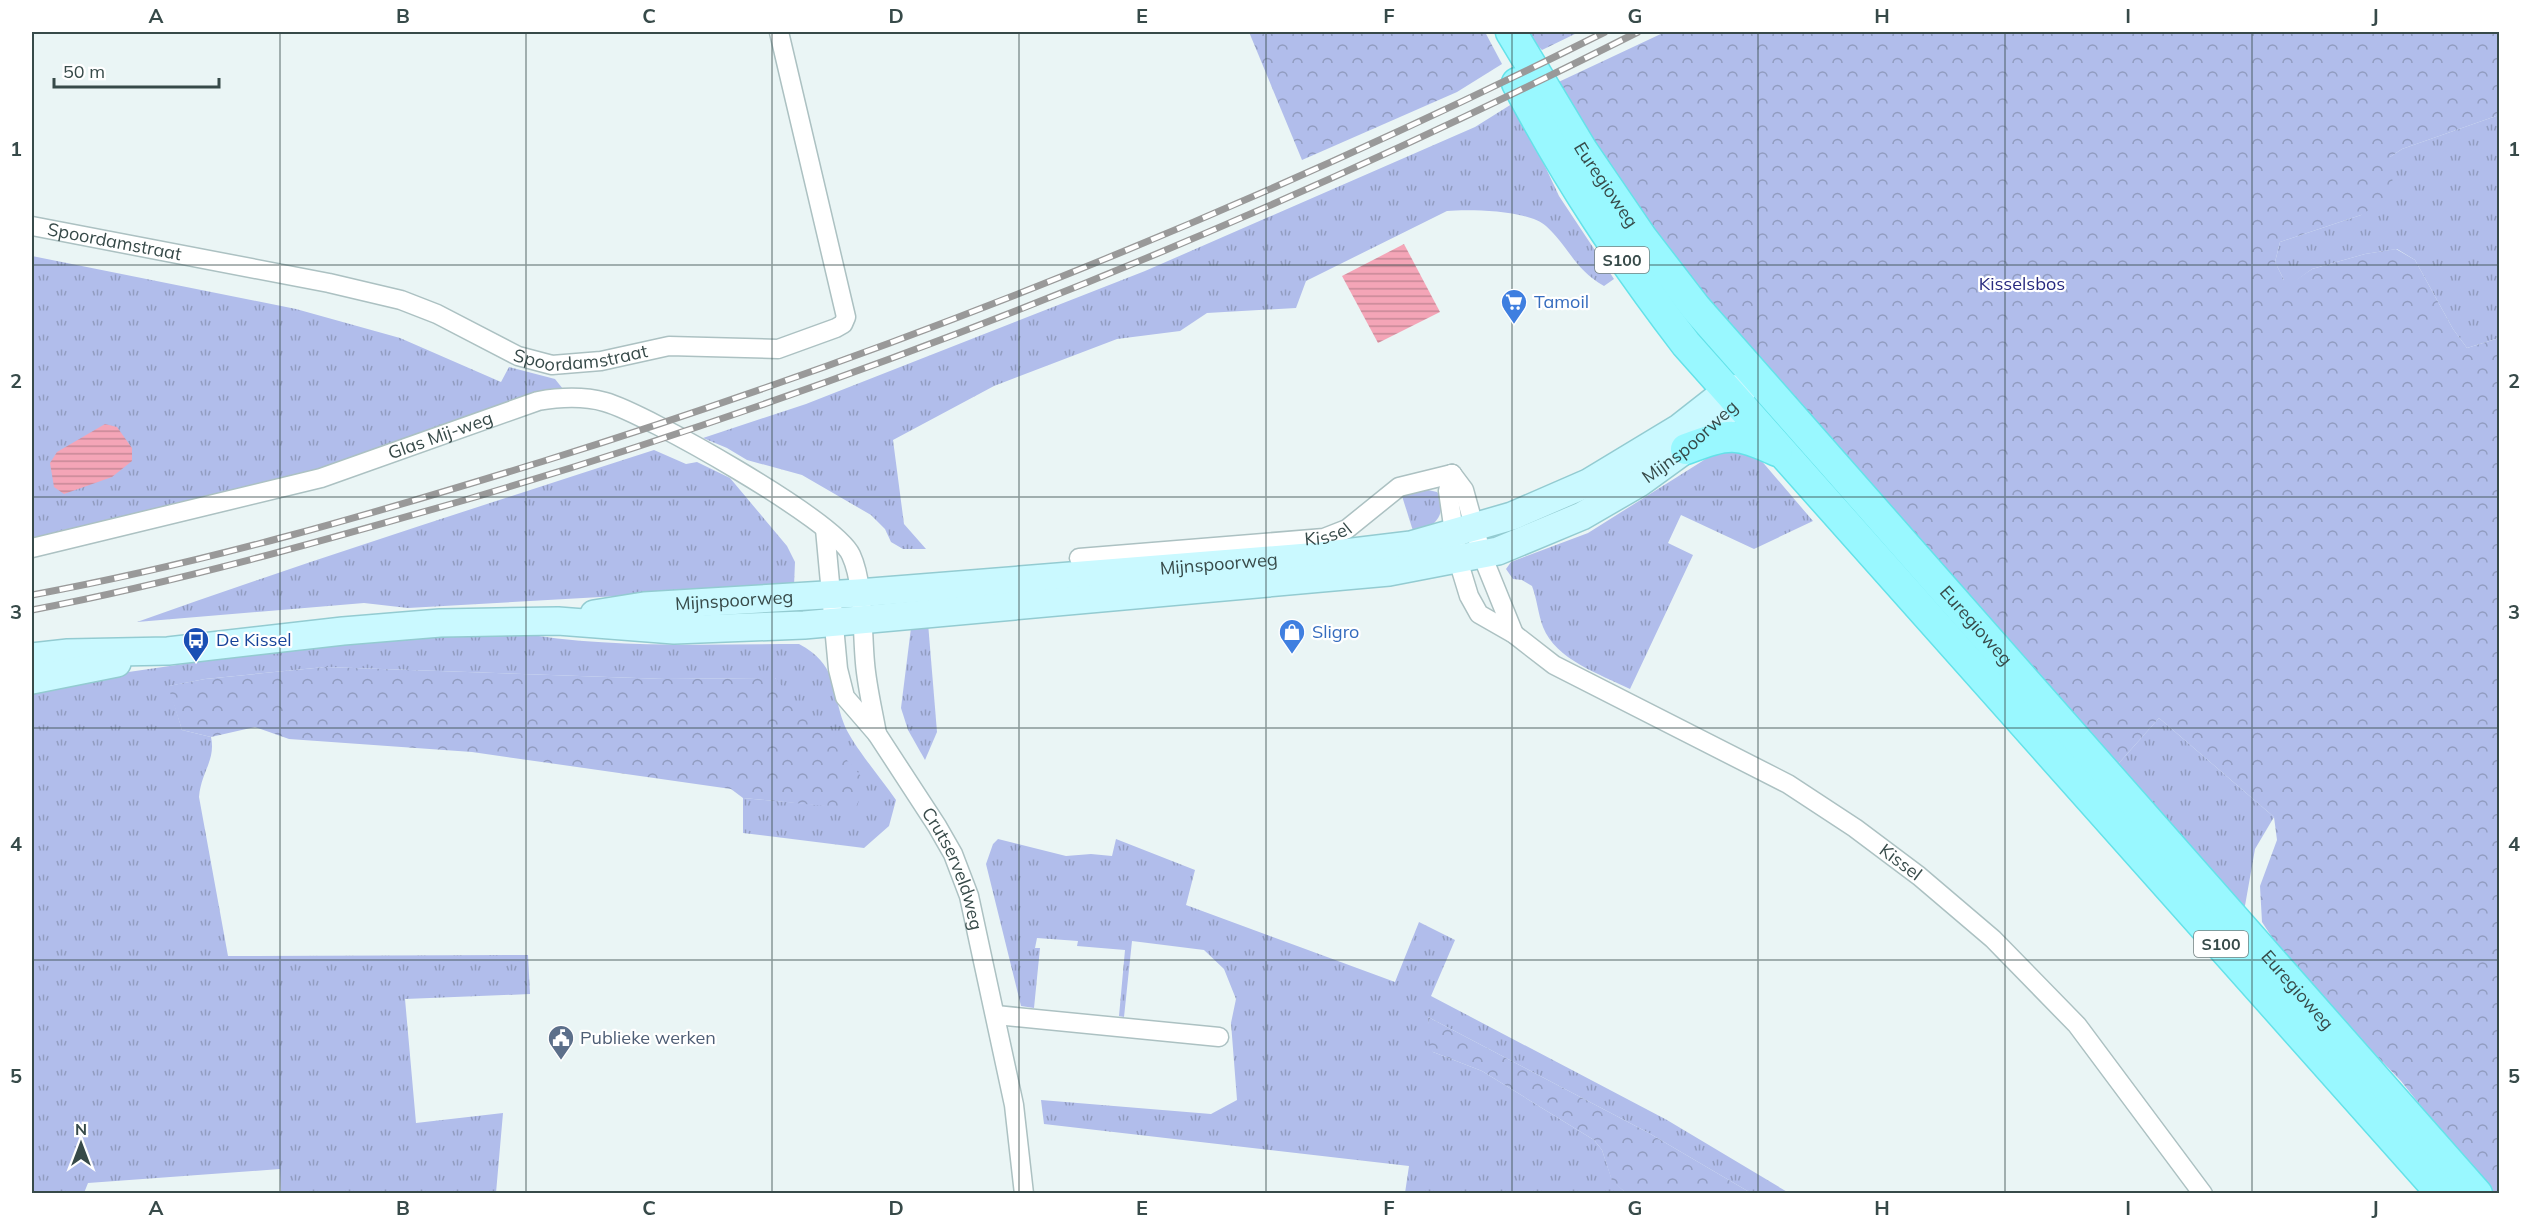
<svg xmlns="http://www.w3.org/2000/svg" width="2531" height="1225" font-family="Mulish,sans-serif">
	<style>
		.grass { fill: url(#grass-tufts) }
		.forest { fill: url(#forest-crowns) }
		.water { fill: url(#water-rules) }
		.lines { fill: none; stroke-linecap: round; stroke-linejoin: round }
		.street-casing { stroke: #acc1c2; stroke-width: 21 }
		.secondary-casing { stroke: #93cbd1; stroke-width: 30 }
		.primary-casing { stroke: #64e2e9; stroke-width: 33 }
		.street { stroke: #fff; stroke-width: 18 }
		.secondary { stroke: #caf9ff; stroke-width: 27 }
		.primary { stroke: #99f8ff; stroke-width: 30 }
		.rail-casing { stroke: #999; stroke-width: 7 }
		.rail { stroke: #fff; stroke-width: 4.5; stroke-dasharray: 14; stroke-linecap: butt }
		.grid { fill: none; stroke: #374a49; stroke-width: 1.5; stroke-opacity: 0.55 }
		.labels { text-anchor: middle; stroke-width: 4.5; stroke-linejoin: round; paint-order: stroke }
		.shield { fill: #fff; stroke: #738080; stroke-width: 1.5 }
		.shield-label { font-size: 16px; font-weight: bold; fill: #374a49 }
		.street-label { font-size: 18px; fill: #374a49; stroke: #fff }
		.park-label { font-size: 18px; fill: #27297f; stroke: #fff }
		.shop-label { font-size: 18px; fill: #366cbe; stroke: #fff; text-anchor: start }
		.transit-label { font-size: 18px; fill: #164399; stroke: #fff; text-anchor: start }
		.service-label { font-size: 18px; fill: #4e5e75; stroke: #fff; text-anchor: start }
		.neatline { fill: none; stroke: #374a49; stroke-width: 2 }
		.grid-label { font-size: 20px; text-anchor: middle; font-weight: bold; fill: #374a49 }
	</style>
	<defs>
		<pattern id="grass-tufts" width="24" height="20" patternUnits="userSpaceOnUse" patternTransform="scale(1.5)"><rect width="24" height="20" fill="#b1bdeb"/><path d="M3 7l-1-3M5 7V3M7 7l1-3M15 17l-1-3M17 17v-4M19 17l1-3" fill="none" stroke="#919cc0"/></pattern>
		<pattern id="forest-crowns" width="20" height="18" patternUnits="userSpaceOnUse" patternTransform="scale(1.5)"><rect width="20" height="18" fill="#b1bdeb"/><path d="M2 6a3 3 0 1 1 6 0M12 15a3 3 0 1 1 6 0" fill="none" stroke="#919cc0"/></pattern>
		<pattern id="water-rules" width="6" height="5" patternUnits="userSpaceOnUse" patternTransform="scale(1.5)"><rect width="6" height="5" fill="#f4a5b7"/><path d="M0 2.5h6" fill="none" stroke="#c68897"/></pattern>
	</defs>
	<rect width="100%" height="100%" fill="#eaf5f5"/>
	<!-- grass -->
	<g class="grass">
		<path d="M 1515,102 L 1559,196 L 1614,279 L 1604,286 C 1575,270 1569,247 1546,226 C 1529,210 1469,209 1447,211 L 1306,281 L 1296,308 L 1207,313 L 1180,331 L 1117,339 L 994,386 L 893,440 L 904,524 L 926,549 L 903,549 L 891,542 L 885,529 L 871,515 L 802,475 L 747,460 L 727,448 L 703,438 L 806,404 L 1145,271 L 1475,127 Z"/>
		<path d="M 2499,115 L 2499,338 L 2467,348 L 2453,329 L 2415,260 L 2397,249 L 2365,254 L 2312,269 L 2297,280 L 2284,280 L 2275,262 L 2280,242 L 2361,215 L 2390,157 L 2402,149 Z"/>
		<path d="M 32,256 L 296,309 L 400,338 L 501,382 L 509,367 L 555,379 L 563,389 L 520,398 L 319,469 L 32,539 Z"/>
		<path d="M 654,450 L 686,464 L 697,462 L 730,478 L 787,546 L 795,562 L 794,586 L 408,608 L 364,603 L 137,622 C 308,561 481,506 654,450 Z"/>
		<path d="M 1720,450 L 1754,452 L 1813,521 L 1754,549 L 1681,515 L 1668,543 L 1693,555 L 1630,689 C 1600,674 1556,660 1543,627 C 1538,614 1537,599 1532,586 L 1522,580 L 1513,579 L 1506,569 L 1511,562 L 1588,533 Z"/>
		<path d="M 1428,490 L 1437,492 L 1441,497 C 1444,520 1433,526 1414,534 L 1402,496 Z"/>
		<path d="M 928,623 L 937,732 L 925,760 L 908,730 L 901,708 L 911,628 Z"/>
		<path d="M 513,632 C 606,649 704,644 799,644 C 837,664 831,688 844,724 C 851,743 883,781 896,800 L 889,826 L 864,848 L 743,833 L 743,798 L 854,808 L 775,678 L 665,679 L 325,667 L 205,679 L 169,686 L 182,730 L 211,737 C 216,760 201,772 199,797 L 228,956 L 528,955 L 530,994 L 405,999 L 416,1123 L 503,1113 L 496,1193 L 281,1193 L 280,1169 L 88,1183 L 84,1193 L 32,1193 L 32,686 L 349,640 Z"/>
		<path d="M 2159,718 L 2274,817 L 2255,849 L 2243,917 L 2111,772 Z"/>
		<path d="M 998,839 L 1066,856 L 1091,854 L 1112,856 L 1116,839 L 1195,870 L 1186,905 L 1395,982 L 1419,922 L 1455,940 L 1431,996 L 1667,1120 L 1789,1193 L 1751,1193 L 1647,1132 L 1428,1017 L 1433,1052 L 1482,1071 L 1594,1140 L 1602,1150 L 1612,1180 L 1626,1193 L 1405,1193 L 1409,1166 L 1044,1124 L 1041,1100 L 1211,1114 L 1237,1100 L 1231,1023 L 1236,999 L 1224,969 L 1204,950 L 1132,941 L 1124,1017 L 1119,1016 L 1125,950 L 1077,946 L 1078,941 L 1037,938 L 1035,948 L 1040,948 L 1034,1008 L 1021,1006 L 986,864 L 993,844 Z"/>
	</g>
	<!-- forest -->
	<g class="forest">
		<path d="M 1249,32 L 1485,32 L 1502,64 L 1457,92 L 1302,160 Z"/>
		<path d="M 1528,32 L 1579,32 L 1542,50 L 1528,37 Z"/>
		<path d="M 1665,32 L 2499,32 L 2499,115 L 2402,149 L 2390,157 L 2394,195 L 2361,215 L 2280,242 L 2275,262 L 2284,280 L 2296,280 L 2312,269 L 2365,254 L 2396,249 L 2415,260 L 2453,329 L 2467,348 L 2499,338 L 2499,1193 L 2492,1193 L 2487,1189 L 2401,1081 L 2317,994 L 2281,951 L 2262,922 L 2260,886 L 2277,840 L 2274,817 L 2159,718 L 2111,772 L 1733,341 L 1550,86 Z"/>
		<path d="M 325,667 L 665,679 L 775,678 L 867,783 L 855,809 L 743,798 L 731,789 L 472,752 L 289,739 L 255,727 L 211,737 L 182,730 L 168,686 L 205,679 Z"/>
		<path d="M 1428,1017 L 1647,1132 L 1751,1193 L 1626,1193 L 1612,1181 L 1602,1150 L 1594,1140 L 1482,1071 L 1433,1052 L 1430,1047 Z"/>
	</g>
	<!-- water -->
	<g class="water">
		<path d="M 1404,244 L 1440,312 L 1378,343 L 1342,276 Z"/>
		<path d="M 105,424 L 117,427 L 132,448 L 132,461 L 112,477 L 64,494 L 54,487 L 50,463 L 57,452 Z"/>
	</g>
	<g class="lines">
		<!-- street casing -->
		<g class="street-casing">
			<g id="street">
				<path id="s1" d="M 32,226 L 329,283 L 401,300 L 437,314 L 518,356 L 552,365 L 601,361 L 669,346 L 778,349 L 836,328 L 843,324 L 846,317 L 779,32"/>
				<path id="s2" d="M 1452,474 L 1448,491 L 1458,560 L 1469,596 L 1479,614 L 1514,634 L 1554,665 L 1788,784 L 1855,828 L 1919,876 L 1993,939 L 2077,1025 L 2203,1194"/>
				<path d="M 1452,474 L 1464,490 L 1482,555 L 1514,634"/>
				<path id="s3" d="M 825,529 L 838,669 L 845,697 L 877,734 L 937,826 L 953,854 L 969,896 L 1014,1105 L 1024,1194"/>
				<path id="s4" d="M 32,548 L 321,478 L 538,401 C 561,397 583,396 605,402 C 645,413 836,521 851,555 C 864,583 862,631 865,663 C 867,687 873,711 877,734"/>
				<path id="s5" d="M 1079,558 L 1324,538 L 1347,529 L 1399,487 L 1452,474"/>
				<path d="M 996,1015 L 1219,1037"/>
			</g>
		</g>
		<!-- secondary casing -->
		<g class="secondary-casing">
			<g id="secondary">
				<path id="s6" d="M 594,614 L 644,606 L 858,593 L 1320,556 L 1411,545 L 1512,516 L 1588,483 L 1679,428 L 1730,388"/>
				<path id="s7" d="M 32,657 L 68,653 L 168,651 L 343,631 L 440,623 L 558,621 L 674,630 L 804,625 L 1389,572 L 1498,551 L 1582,516 L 1639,483 L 1686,449 L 1737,402 L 1745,385"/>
				<path d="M 32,680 L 117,663"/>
			</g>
		</g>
		<!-- primary casing -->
		<g class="primary-casing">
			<g id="primary">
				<path id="s8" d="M 1511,32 L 1582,150 L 1642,238 L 1696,308 L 2477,1194"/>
				<path d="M 1517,83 C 1567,178 1620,258 1686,344 L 2442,1194"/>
				<path d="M 1686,449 C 1729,433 1736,432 1777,451"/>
			</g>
		</g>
		<!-- street -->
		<use href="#street" class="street"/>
		<!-- secondary -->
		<use href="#secondary" class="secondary"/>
		<!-- primary -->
		<use href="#primary" class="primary"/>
		<!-- rail casing -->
		<g class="rail-casing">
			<g id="rail">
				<path d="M 32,595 C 205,563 376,513 544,461 C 909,347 1263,203 1605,32"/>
				<path d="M 32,610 C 178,582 322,541 465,500 C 870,381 1261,222 1638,32"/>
			</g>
		</g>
		<!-- rail -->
		<use href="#rail" class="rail"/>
	</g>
	<!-- grid -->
	<path class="grid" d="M 280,32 L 280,1194M 526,32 L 526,1194M 772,32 L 772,1194M 1019,32 L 1019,1194M 1266,32 L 1266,1194M 1512,32 L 1512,1194M 1758,32 L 1758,1194M 2005,32 L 2005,1194M 2252,32 L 2252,1194M 32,265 L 2500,265M 32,497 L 2500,497M 32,728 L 2500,728M 32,960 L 2500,960"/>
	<!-- icons -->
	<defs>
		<g id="supermarket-pin" transform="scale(1.35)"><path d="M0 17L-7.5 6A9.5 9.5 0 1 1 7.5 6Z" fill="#3f7fe0" stroke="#fff"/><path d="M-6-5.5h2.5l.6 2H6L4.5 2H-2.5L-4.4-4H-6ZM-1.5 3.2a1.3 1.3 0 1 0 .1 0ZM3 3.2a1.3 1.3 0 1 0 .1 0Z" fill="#fff"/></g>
		<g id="shop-pin" transform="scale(1.35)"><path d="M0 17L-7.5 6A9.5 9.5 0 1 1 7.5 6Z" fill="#3f7fe0" stroke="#fff"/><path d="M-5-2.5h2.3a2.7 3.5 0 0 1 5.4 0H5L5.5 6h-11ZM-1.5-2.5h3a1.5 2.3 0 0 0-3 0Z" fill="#fff"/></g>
		<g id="bus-pin" transform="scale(1.35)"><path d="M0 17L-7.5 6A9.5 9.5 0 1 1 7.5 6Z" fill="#1a4fb4" stroke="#fff"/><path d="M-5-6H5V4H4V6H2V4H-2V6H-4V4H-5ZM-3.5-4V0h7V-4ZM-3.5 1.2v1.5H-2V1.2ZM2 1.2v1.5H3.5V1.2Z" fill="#fff"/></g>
		<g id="civic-pin" transform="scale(1.35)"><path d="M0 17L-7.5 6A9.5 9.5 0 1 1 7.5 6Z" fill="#5c6f8a" stroke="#fff"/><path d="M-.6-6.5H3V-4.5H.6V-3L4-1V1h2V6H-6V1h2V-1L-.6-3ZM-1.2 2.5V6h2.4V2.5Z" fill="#fff"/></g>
	</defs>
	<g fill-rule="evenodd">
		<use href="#supermarket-pin" x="1514" y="302"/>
		<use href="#shop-pin" x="1292" y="632"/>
		<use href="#bus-pin" x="196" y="640"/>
		<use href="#civic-pin" x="561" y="1038"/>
	</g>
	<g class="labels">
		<!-- shield labels -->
		<g class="shield">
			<rect x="1595" y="247" width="54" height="26" rx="4.5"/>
			<rect x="2194" y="931" width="54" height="26" rx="4.5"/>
		</g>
		<g class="shield-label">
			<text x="1622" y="266">S100</text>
			<text x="2221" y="950">S100</text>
		</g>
		<!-- street labels -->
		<g class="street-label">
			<text dy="6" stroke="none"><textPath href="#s8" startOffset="180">Euregioweg</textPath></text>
			<text dy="6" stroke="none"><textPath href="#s1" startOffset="84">Spoordamstraat</textPath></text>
			<text dy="6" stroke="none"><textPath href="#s1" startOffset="570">Spoordamstraat</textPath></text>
			<text dy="6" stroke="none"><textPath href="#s4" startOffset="424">Glas Mij-weg</textPath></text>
			<text dy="6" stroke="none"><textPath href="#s7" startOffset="1695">Mijnspoorweg</textPath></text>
			<text dy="6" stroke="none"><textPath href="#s5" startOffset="250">Kissel</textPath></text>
			<text dy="6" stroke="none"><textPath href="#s6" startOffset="627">Mijnspoorweg</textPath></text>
			<text dy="6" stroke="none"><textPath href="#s6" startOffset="141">Mijnspoorweg</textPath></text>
			<text dy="6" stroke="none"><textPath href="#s8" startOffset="756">Euregioweg</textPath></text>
			<text dy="6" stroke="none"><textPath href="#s2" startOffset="636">Kissel</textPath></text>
			<text dy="6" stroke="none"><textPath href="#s3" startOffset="374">Crutserveldweg</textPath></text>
			<text dy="6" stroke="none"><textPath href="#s8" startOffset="1242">Euregioweg</textPath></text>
		</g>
		<!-- park labels -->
		<g class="park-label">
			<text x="2022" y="290">Kisselsbos</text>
		</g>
		<!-- shop labels -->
		<g class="shop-label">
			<text x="1534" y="308">Tamoil</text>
			<text x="1312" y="638">Sligro</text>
		</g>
		<!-- transit labels -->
		<g class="transit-label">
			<text x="216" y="646">De Kissel</text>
		</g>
		<!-- service labels -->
		<g class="service-label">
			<text x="580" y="1044">Publieke werken</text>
		</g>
	</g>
	<!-- border -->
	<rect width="2531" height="1225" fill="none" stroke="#ffffff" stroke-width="66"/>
	<!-- north arrow -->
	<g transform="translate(81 1144)" stroke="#ffffff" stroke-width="4.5" paint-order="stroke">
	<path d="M0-4.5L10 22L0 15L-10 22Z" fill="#374a49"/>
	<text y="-9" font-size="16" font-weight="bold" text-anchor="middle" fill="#374a49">N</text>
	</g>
	<!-- scale -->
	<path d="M54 78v9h165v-9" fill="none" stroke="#374a49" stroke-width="3"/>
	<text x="63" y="78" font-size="18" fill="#374a49" stroke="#ffffff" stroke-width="4.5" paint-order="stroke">50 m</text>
	<rect x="33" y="33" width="2465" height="1159" class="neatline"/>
	<g class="grid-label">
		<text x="156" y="23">A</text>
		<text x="403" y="23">B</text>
		<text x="649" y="23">C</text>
		<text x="896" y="23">D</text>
		<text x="1142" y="23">E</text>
		<text x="1389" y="23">F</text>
		<text x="1635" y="23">G</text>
		<text x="1882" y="23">H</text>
		<text x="2128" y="23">I</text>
		<text x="2375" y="23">J</text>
		<text x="16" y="156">1</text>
		<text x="2514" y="156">1</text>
		<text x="16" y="388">2</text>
		<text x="2514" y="388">2</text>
		<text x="16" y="619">3</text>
		<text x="2514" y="619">3</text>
		<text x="16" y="851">4</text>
		<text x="2514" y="851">4</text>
		<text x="16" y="1083">5</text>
		<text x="2514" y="1083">5</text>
		<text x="156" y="1215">A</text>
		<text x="403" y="1215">B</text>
		<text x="649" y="1215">C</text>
		<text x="896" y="1215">D</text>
		<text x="1142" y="1215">E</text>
		<text x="1389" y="1215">F</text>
		<text x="1635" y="1215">G</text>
		<text x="1882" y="1215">H</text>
		<text x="2128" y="1215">I</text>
		<text x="2375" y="1215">J</text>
	</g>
</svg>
